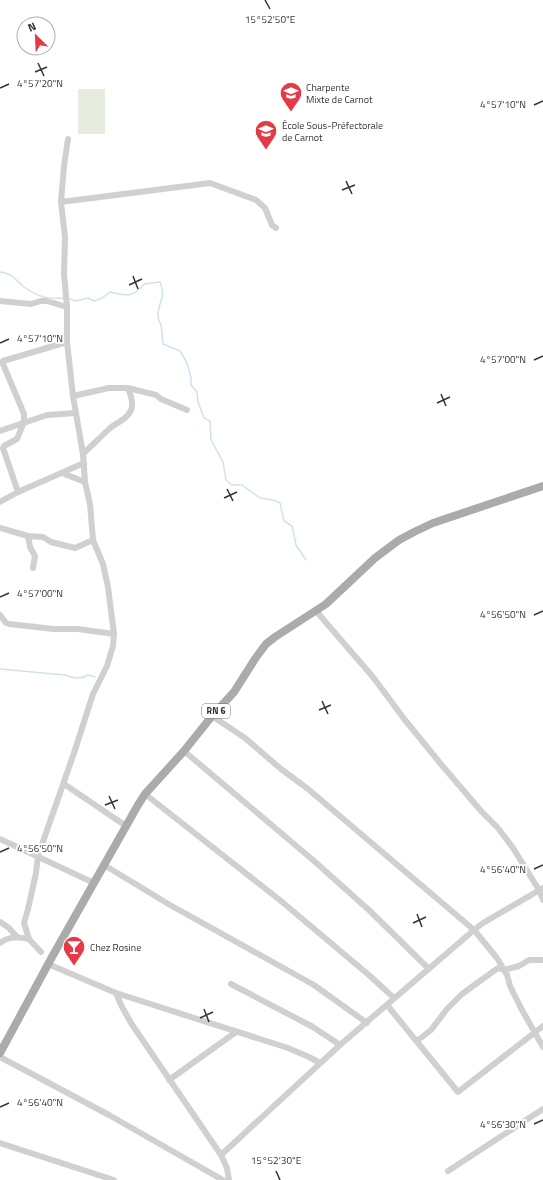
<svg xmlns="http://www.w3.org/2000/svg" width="543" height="1180" font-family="'Titillium Web',sans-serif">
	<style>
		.pitch { fill: #e6ecdf }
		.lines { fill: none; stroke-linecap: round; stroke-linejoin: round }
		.stream { stroke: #cfe2ee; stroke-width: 1.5 }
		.minor { stroke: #d0d0d0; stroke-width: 6 }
		.major { stroke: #ababab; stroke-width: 8 }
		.ticks { fill: none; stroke: #333; stroke-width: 1.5 }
		.labels { text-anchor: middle; stroke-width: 4; stroke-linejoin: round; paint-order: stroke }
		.shield { fill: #fff; stroke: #707070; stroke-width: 1 }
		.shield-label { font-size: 9px; font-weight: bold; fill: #333 }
		.poi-label { font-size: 10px; fill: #333; stroke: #fff; text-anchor: start }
		.ticks-label { font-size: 10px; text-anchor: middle; fill: #333; stroke: #fff; stroke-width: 4; stroke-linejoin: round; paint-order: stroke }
	</style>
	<rect width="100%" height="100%" fill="#fff"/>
	<!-- pitch -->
	<rect class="pitch" x="78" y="89" width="27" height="45"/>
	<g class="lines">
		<!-- stream -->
		<g class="stream">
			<path d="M 0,272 C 15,275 13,278 24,287 C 38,297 47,299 64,298"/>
			<path d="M 67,298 L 76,301 L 88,298 L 94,301 L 102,298 L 110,292 C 127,296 132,298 144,284 L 160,282 C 166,299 160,297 158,313 C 157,318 159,321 161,325 C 162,328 162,339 163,344 L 180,351 L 186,361 L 191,377 L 191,385 L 197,392 L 198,402 L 204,418 L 210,421 L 211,440 L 223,462 L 226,480 L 232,485 L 242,485 L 260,498 L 273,500 L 280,503 L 284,521 L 292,526 L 296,545 L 306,560"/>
			<path d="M 0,669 L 65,675 C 74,678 80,680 88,675 L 95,677"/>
		</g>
		<!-- minor -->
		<g class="minor">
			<path d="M 61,202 L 210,183 L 256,200 L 265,208 L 272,225 L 276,228"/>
			<path d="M 0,301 L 31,304 L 41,301 L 47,301 L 67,307"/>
			<path d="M 73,396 L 109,388 L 128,388 L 156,395 L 161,399 L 187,410"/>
			<path d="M 0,431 L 47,415 L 76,413"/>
			<path d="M 83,454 C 92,445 101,437 110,428 C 116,423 127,419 130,412 C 134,406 131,395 128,388"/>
			<path d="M 62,473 L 85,482"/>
			<path d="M 18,492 L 3,448 L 4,446 L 17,439 L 24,422 L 24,414 L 3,364 L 3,361 L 67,342"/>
			<path d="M 0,502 L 18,492 L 84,463"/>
			<path d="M 0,528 L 28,536 L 43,537 L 51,542 L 75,548 L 93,540"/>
			<path d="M 28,536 L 30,547 L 35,556 L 33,568"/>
			<path d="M 316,611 L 373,677 L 405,720 L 440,763 L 481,811 L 498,828 L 513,848 L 539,890 L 543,900"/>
			<path d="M 0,615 L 6,623 L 9,624 L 54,629 L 78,629 L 114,634"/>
			<path d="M 212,716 L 245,738 L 281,769 L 308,789 L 474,930 L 497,958 L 507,975 L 510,986 L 522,1010 L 543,1047"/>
			<path d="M 184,751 L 313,860 L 370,911 L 429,969"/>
			<path d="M 64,784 L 126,826"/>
			<path d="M 145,794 L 281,901 L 370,976 L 394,998"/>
			<path d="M 0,839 L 94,883"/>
			<path d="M 104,865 L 170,905 L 314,985 L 367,1023"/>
			<path d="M 0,922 L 9,928 L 17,937"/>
			<path d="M 0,943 C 9,936 19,937 29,939"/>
			<path d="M 41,952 L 29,939 L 24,923 L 28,909 L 36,873 L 38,856 L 74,753 L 93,694 L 107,666 L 113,646 L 114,634 L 108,587 L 103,564 L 93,540 L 90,504 L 85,482 L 83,454 L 73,396 L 67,342 L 67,307 L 64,274 L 65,237 L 61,202 L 64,166 L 68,139"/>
			<path d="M 48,964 L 116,993 L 288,1048 L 309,1057 L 320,1063"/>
			<path d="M 231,984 L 313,1027 L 340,1045"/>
			<path d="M 116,993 L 121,1005 L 131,1023 L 221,1155 L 227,1168 L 229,1180"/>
			<path d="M 387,1005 L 458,1092 L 543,1026"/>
			<path d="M 417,1041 L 431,1030 L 447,1009 L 462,994 L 498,968 L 504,970 L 519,966 L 529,960 L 543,960"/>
			<path d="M 0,1057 L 109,1115 L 223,1180"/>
			<path d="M 169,1080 L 236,1032"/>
			<path d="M 0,1143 L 114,1180"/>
			<path d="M 221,1155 L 340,1045 L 474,930 L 483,923 L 543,888"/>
			<path d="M 448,1171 L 543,1109"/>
		</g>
		<!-- major -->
		<path class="major" d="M 0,1053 L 52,957 L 138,805 L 145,794 L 184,751 L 212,716 L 234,692 L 255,659 L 266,644 L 275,637 L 326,604 L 375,558 L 399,540 L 414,532 L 433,523 L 543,486"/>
	</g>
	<!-- ticks -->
	<path class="ticks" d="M 265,0 L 270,9M 38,63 L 44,76M 35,72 L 47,67M 0,88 L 9,84M 534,105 L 543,101M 346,181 L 352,194M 342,190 L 355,185M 133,276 L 138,289M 129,285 L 142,279M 0,343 L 9,339M 534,360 L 543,356M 441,394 L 446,406M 437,403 L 450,397M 227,489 L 233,501M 224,498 L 237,492M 0,597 L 9,593M 534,615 L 543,611M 322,701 L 328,714M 319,710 L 331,705M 109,796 L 115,809M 105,805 L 118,800M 0,852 L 9,848M 534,869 L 543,865M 417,914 L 422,927M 413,923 L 426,917M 204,1009 L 209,1022M 200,1018 L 213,1012M 0,1107 L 9,1103M 534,1124 L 543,1120M 276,1171 L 280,1180"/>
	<!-- icons -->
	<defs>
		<g id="school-pin" transform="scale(1.15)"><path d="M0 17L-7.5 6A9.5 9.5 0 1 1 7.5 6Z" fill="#e63946" stroke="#fff"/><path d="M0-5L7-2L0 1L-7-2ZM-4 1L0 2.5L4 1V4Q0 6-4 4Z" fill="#fff"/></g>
		<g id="bar-pin" transform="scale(1.15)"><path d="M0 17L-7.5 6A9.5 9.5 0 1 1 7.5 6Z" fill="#e63946" stroke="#fff"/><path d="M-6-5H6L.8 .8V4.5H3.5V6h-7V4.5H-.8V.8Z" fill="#fff"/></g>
	</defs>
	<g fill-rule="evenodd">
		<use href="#school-pin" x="291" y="93"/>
		<use href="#school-pin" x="266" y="131"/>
		<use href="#bar-pin" x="74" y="947"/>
	</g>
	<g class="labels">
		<!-- shield labels -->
		<rect class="shield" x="202" y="704" width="28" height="14" rx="3"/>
		<g class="shield-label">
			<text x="216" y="714">RN 6</text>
		</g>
		<!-- poi labels -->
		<g class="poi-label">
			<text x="306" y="91">Charpente<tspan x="306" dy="12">Mixte de Carnot</tspan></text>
			<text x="282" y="129">École Sous-Préfectorale<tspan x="282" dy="12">de Carnot</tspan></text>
			<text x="90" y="951">Chez Rosine</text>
		</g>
	</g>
	<g class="ticks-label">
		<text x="270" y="23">15°52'50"E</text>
		<text x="40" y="87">4°57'20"N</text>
		<text x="503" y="108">4°57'10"N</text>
		<text x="40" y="342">4°57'10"N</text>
		<text x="503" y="363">4°57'00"N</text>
		<text x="40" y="597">4°57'00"N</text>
		<text x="503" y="618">4°56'50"N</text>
		<text x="40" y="852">4°56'50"N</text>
		<text x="503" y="873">4°56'40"N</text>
		<text x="40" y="1106">4°56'40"N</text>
		<text x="503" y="1128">4°56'30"N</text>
		<text x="276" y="1164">15°52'30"E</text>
	</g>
	<!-- north arrow -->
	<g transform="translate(36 36) rotate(336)"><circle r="19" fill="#ffffff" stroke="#adadad"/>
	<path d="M0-3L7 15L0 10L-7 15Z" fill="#e63946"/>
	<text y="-6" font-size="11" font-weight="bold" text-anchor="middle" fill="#333333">N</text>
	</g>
</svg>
